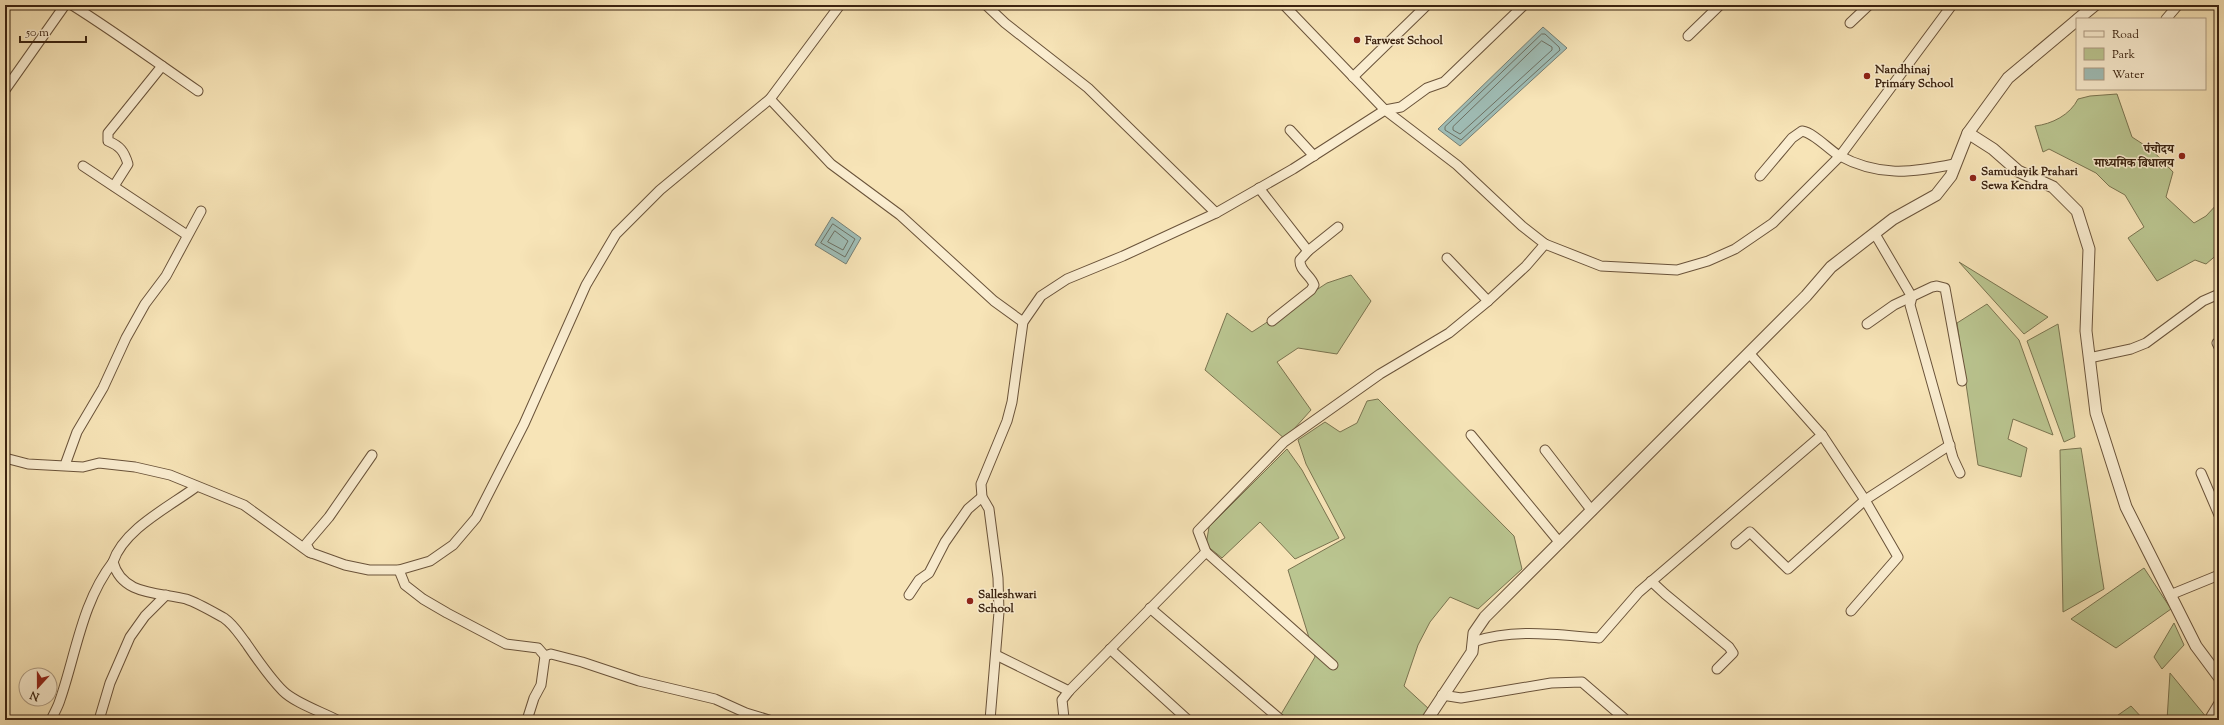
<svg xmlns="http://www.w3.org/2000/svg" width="2224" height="725" font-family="'Sorts Mill Goudy','Noto Serif Devanagari',serif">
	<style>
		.green { fill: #bac590; stroke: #7a7450 }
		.water { fill: #9fbdb6; stroke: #777f74 }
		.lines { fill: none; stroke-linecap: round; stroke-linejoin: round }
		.shore { stroke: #6d7063; stroke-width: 1 }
		.minor-casing { stroke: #6a533a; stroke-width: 11 }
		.tertiary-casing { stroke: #6a533a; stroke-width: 13 }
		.minor { stroke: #faedd0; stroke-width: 9 }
		.tertiary { stroke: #faedd0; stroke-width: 11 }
		.poi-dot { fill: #8f2418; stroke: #faedd0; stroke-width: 1.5 }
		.labels { text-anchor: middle; stroke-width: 3; stroke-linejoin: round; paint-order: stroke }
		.poi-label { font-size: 12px; font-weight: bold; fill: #3b2310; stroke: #faedd0; text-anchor: start }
	</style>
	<rect width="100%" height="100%" fill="#f7e4b7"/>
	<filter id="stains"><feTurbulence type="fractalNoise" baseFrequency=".005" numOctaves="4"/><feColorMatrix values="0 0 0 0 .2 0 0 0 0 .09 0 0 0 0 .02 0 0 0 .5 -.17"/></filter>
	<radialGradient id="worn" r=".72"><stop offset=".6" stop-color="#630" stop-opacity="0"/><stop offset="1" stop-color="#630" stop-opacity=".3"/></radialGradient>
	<!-- green -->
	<g class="green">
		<path d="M 2117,94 L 2132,137 L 2152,150 L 2173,172 L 2166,197 L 2194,223 L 2206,216 L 2219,202 L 2219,253 L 2206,264 L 2195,260 L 2157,281 L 2128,238 L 2144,227 L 2125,195 L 2109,186 L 2096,173 L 2049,149 L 2043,152 L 2035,126 C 2052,124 2070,115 2078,99 L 2090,96 Z"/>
		<path d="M 1959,262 L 2048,317 L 2024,334 Z"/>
		<path d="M 1351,275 L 1371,301 L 1337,354 L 1298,348 L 1277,362 L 1311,410 L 1285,439 L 1205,370 L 1227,313 L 1252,332 L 1327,283 Z"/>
		<path d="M 1987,304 L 2019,340 L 2053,435 L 2013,419 L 2008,439 L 2027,448 L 2021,477 L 1978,465 L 1957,323 Z"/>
		<path d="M 2058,324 L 2075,437 L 2064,442 L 2027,341 Z"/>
		<path d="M 1378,399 L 1514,536 L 1522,569 L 1478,609 L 1450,597 L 1430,622 L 1418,645 L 1404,686 L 1429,709 L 1421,720 L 1285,720 L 1280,716 L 1315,657 L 1288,570 L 1345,538 L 1306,464 L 1298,440 L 1325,422 L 1340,432 L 1357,423 L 1367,401 Z"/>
		<path d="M 2081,448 L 2104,589 L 2063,612 L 2060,450 Z"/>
		<path d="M 1287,449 L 1302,470 L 1339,538 L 1295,559 L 1260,522 L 1222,558 L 1206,545 L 1209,527 Z"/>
		<path d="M 2144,568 L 2171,609 L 2116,648 L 2071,619 Z"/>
		<path d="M 2174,623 L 2184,645 L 2162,669 L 2154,657 Z"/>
		<path d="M 2170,673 L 2207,718 L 2205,720 L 2167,720 Z"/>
		<path d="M 2131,706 L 2144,720 L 2111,720 Z"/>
	</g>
	<!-- water -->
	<g class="water">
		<path d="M 1543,27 L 1567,48 L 1460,146 L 1438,129 Z"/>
		<path d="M 832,217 L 861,238 L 846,264 L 815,245 Z"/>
	</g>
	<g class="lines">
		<!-- shore -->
		<g class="shore">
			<path d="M 1542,34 L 1545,34 L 1559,47 L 1560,50 L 1461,140 L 1445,130 L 1445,127 Z"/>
			<path d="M 1542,41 L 1552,47 L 1552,50 L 1460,134 L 1453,130 L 1453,127 Z"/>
			<path d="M 833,224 L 855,239 L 845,257 L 821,243 Z"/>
			<path d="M 835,231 L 848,241 L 843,250 L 828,242 Z"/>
		</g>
		<!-- minor casing -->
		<g class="minor-casing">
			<g id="minor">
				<path d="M 72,5 C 115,32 156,62 198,91"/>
				<path d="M 986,5 L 1005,23 L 1088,88 L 1216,213"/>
				<path d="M 1284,5 L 1385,110 L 1457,165 L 1522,226 L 1545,244 L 1601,266 L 1677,270 L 1708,261 L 1735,249 L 1773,223 L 1840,156 L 1952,5"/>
				<path d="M 2166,19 L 2178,5"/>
				<path d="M 1850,23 L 1869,5"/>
				<path d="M 1688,36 L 1720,5"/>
				<path d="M 1353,77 L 1427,5"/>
				<path d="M 5,90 L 65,5"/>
				<path d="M 770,99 L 831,164 L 900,215 L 994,301 L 1023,322"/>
				<path d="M 1290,130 L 1314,156"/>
				<path d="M 83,166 L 187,235"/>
				<path d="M 1760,176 L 1792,138 L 1802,131 C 1814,133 1827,148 1838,155 C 1878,177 1911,173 1954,164"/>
				<path d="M 114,186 L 128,164 C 124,151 120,146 108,141 L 108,133 L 162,66"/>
				<path d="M 1259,188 L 1308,251"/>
				<path d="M 1875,234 L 1912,297 L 1910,305 L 1953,458 L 1960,473"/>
				<path d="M 1447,258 L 1488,301"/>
				<path d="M 1272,321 L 1311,290 L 1314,285 C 1311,275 1299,271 1300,260 L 1308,251 L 1338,227"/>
				<path d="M 1867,324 L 1894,305 L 1932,287 L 1937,286 L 1945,288 L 1962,381"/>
				<path d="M 2217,343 L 2219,347"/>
				<path d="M 2089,358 L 2131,349 L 2146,343 L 2203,301 L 2219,294"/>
				<path d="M 1471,435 L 1560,543"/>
				<path d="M 1822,435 L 1865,500 L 1898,557 L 1851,611"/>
				<path d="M 1545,450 L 1592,511"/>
				<path d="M 5,458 L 28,464 L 83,467 L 99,463 L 135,467 L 170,475 L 244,505 L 309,552 L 345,565 L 369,570 L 399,570 L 430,561 L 453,545 L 476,518 L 524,424 L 586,285 L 616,234 L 660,190 L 770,99 L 840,5"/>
				<path d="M 65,465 L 77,432 L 103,388 L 126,338 L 145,304 L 166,276 L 201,211"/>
				<path d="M 2201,473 L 2219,515"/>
				<path d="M 196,487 C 169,507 124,529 113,562 C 122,596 159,592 186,599 C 198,603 213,612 224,618 C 234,625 239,634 246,643 C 257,659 269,677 283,691 C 295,703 322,712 337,720"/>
				<path d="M 1736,544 L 1750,532 L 1788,569 L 1865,500 L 1950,445"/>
				<path d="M 1206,552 L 1333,665"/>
				<path d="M 311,553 L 306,544 L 329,517 L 372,455"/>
				<path d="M 399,570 L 405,585 L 423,599 L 447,613 L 506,644 L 538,648 L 545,656"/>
				<path d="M 1651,581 L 1665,594 L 1729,647 L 1733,653 L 1717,669"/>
				<path d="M 909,595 L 919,580 L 929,573 L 945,542 L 968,509 L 982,497"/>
				<path d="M 2170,595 L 2219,575"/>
				<path d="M 1150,608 L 1281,720"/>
				<path d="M 1473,642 C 1514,628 1557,635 1599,638 L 1639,592 L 1822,435 L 1749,353"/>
				<path d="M 1110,649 L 1188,720"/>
				<path d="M 996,655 L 1069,691 L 1206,552 L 1198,531 L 1284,442 L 1380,374 L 1449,333 L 1488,301 L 1526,266 L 1545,244"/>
				<path d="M 1442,695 L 1461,698 L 1551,683 L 1582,682 L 1626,720"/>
				<path d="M 51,720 C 54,713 58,707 60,700 C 76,654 82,602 113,562"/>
				<path d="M 99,720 L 110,683 L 130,637 L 145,616 L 166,595"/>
				<path d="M 527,720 L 534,698 L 541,685 L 545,656 L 551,654 L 582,662 L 639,681 L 715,699 L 746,713 L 769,720"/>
				<path d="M 990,720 L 999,612 L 998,578 L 989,509 L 982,497 L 981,484 L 1007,421 L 1012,402 L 1023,322 L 1041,296 L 1067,279 L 1123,256 L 1216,213 L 1293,169 L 1385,110 L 1401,107 L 1427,88 L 1444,82 L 1524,5"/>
				<path d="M 1067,720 L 1064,718 L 1062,700 L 1069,691"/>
			</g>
		</g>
		<!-- tertiary casing -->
		<g class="tertiary-casing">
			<g id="tertiary">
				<path d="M 2078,19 L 2095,5"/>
				<path d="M 1968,133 L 1993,149 L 2018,171 L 2053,187 L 2077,211 L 2089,249 L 2086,331 L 2096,413 L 2126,507 L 2196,646 L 2219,677"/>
				<path d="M 1427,720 L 1472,652 L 1474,633 L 1485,617 L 1806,296 L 1831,267 L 1893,219 L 1936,195 L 1951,176 L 1968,133 L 2008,78 L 2077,20"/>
				<path d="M 2210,720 L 2219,705"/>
			</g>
		</g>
		<!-- minor -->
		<use href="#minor" class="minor"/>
		<!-- tertiary -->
		<use href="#tertiary" class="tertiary"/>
	</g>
	<!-- markers -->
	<g class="poi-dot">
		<circle cx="1357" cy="40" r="4"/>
		<circle cx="1867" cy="76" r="4"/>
		<circle cx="2182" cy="156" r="4"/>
		<circle cx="1973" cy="178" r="4"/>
		<circle cx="970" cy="601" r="4"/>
	</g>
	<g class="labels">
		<!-- poi labels -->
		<g class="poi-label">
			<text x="1365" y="44">Farwest School</text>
			<text x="1875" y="73">Nandhinaj<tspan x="1875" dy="14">Primary School</tspan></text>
			<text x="2174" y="153" text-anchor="end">पंचोदय<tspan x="2174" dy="14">माध्यमिक बिधालय</tspan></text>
			<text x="1981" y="175">Samudayik Prahari<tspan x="1981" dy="14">Sewa Kendra</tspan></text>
			<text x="978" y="598">Salleshwari<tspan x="978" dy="14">School</tspan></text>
		</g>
	</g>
	<!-- margin -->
	<rect width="2224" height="725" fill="none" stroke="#f7e4b7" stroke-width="20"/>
	<rect x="6" y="6" width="2212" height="713" fill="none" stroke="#3b2310" stroke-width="2"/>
	<rect x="10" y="10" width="2204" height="705" fill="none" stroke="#3b2310"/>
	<!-- legend -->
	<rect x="2076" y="18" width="130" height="72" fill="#faedd0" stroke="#ae9c83"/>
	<rect x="2084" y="31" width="20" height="6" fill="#faedd0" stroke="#ae9c83"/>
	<text x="2112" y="38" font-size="12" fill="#3b2310">Road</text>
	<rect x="2084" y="48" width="20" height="12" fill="#bac590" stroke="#ae9c83"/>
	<text x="2112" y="58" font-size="12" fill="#3b2310">Park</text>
	<rect x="2084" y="68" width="20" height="12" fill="#9fbdb6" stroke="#ae9c83"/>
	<text x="2112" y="78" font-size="12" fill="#3b2310">Water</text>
	<!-- north arrow -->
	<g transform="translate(38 687) rotate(201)"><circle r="19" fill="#faedd0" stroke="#ae9c83"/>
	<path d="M0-3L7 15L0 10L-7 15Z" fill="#8f2418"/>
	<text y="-6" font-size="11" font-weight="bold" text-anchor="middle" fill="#3b2310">N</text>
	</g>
	<!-- scale -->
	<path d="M20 36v6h66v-6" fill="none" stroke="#3b2310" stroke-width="2"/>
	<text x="26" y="36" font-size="12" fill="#3b2310" stroke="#faedd0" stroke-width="3" paint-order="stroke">50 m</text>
	<rect width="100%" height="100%" filter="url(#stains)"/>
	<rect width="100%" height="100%" fill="url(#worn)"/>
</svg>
